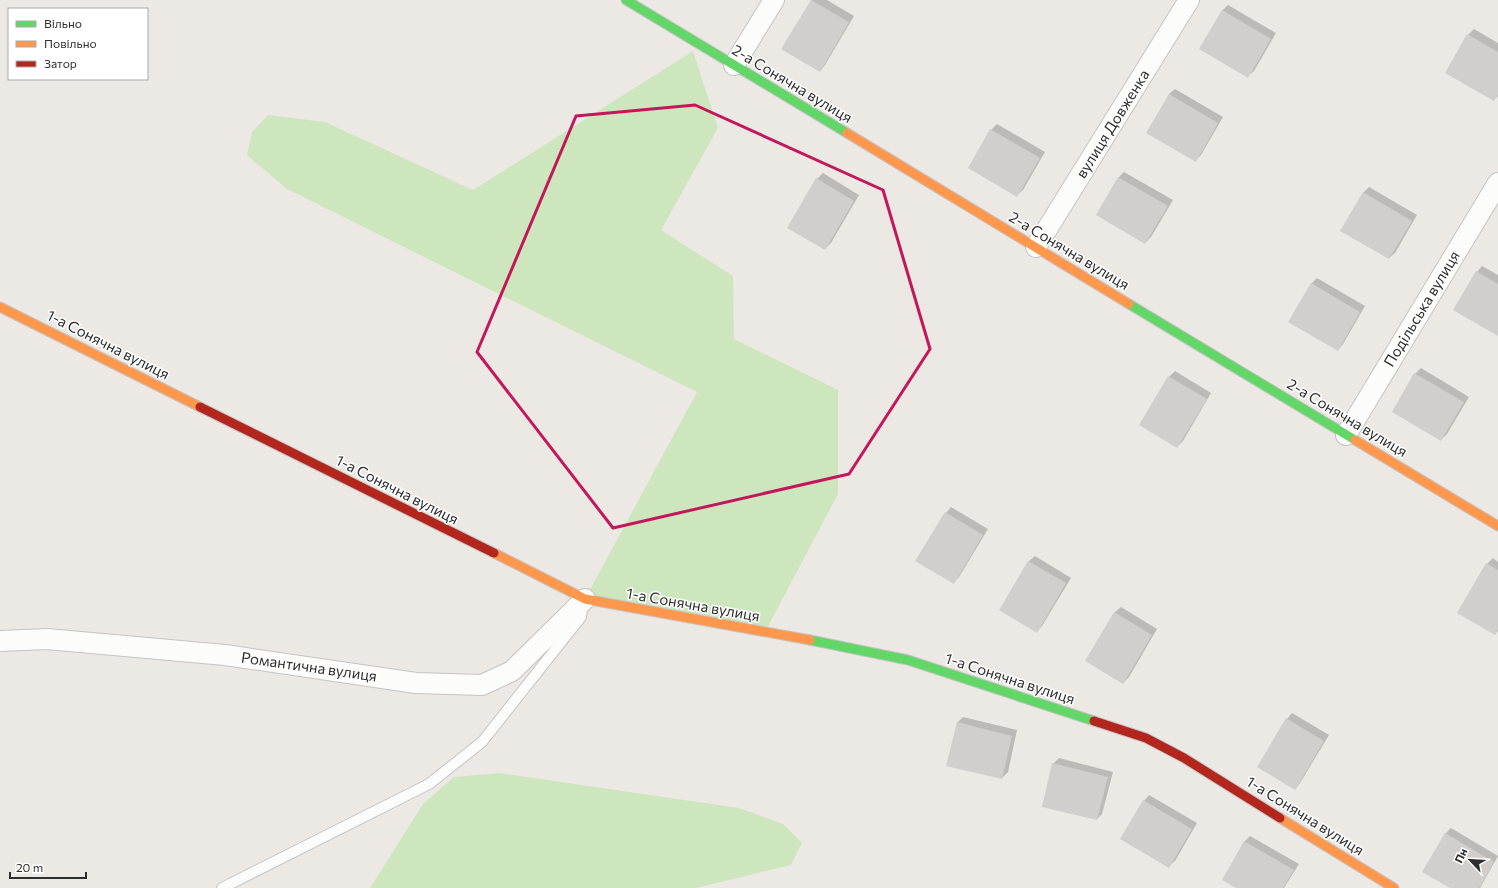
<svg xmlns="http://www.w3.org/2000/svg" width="1498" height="888" font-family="Commissioner,sans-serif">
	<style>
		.green { fill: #cee6be }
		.shadow { fill: #0003 }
		.building { fill: #d1cecb }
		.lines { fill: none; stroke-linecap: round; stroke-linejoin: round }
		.lane-casing { stroke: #c5c4c5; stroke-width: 12 }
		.street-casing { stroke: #c5c4c5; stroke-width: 22 }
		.fast-casing { stroke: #c5c4c5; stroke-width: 11 }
		.slow-casing { stroke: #c5c4c5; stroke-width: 11 }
		.jam-casing { stroke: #c5c4c5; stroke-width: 11 }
		.lane { stroke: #fcfcfb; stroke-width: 10 }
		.street { stroke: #fcfcfb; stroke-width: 20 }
		.fast { stroke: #63d668; stroke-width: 9 }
		.slow { stroke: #ff974d; stroke-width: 9 }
		.jam { stroke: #b3261e; stroke-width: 9 }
		.marked { fill: none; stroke: #c2185b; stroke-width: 3; stroke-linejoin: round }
		.labels { text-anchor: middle; stroke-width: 3; stroke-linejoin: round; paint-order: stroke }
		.street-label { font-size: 15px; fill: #2e2e2e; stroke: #fff }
	</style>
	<rect width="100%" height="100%" fill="#ece8e4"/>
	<!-- green -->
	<g class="green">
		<path d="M 693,51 L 718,128 L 661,230 L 733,276 L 734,339 L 838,390 L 838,494 L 765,632 L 585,599 L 697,392 L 287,189 L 247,155 L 252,132 L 268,115 L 325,122 L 473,190 Z"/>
		<path d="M 499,773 L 739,808 L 783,824 L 802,843 L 791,865 L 696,888 L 370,888 L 423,804 L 454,777 Z"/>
	</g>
	<!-- shadow -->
	<g class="shadow">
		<path d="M 812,0 L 827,0 L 854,16 L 825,65 L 820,71 L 783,49 Z"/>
		<path d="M 1228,5 L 1276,33 L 1254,71 L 1248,76 L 1222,11 Z"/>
		<path d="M 1474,29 L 1498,43 L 1498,96 L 1494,100 L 1468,35 Z"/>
		<path d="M 1175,89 L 1223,117 L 1201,155 L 1196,160 L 1169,94 Z"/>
		<path d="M 997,124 L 1045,152 L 1023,190 L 1017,195 L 969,167 L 991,130 Z"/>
		<path d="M 1124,172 L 1173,200 L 1151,237 L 1145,243 L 1097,215 L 1119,177 Z"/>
		<path d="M 823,173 L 859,195 L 831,243 L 825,249 L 817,179 Z"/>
		<path d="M 1369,187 L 1417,215 L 1395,253 L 1389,258 L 1363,193 Z"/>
		<path d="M 1482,266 L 1498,275 L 1498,335 L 1477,272 Z"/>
		<path d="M 1317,278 L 1365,306 L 1343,344 L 1338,350 L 1311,284 Z"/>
		<path d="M 1421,368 L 1469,397 L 1447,434 L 1441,440 L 1415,374 Z"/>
		<path d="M 1175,371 L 1211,393 L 1183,441 L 1177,447 L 1169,377 Z"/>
		<path d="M 951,507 L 988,529 L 959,577 L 953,583 L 946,513 Z"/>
		<path d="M 1035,556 L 1071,578 L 1042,626 L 1037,631 L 1000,610 L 1029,561 Z"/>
		<path d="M 1493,558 L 1498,562 L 1498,631 L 1495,634 L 1487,564 Z"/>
		<path d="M 1121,607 L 1157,629 L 1129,677 L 1123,683 L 1086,661 L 1115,612 Z"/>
		<path d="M 1292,713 L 1329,735 L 1300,783 L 1295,789 L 1287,719 Z"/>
		<path d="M 963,717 L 1017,730 L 1008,772 L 1002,778 L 957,723 Z"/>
		<path d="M 1059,758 L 1113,772 L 1102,814 L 1097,819 L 1053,764 Z"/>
		<path d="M 1149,795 L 1197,823 L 1175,861 L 1169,866 L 1144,801 Z"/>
		<path d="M 1451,828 L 1498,856 L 1480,888 L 1452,888 L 1445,834 Z"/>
		<path d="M 1250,836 L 1299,864 L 1284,888 L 1238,888 L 1223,879 L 1245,841 Z"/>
	</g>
	<!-- building -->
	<g class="building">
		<path d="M 811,0 L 849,22 L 820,72 L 781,49 Z"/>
		<path d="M 1222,10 L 1271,39 L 1248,78 L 1199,49 Z"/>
		<path d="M 1467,34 L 1498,52 L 1498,95 L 1494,101 L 1445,73 Z"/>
		<path d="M 1169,94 L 1218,123 L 1196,162 L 1146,133 Z"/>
		<path d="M 990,129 L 1040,158 L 1017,197 L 968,168 Z"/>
		<path d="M 1118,177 L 1168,206 L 1145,244 L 1096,215 Z"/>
		<path d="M 816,178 L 854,201 L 825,250 L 787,228 Z"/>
		<path d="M 1363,192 L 1412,221 L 1389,259 L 1340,231 Z"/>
		<path d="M 1476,271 L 1498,284 L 1498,336 L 1453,310 Z"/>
		<path d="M 1311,283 L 1360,312 L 1338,351 L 1288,322 Z"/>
		<path d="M 1414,373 L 1464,402 L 1441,441 L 1392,412 Z"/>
		<path d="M 1168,376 L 1207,399 L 1177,448 L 1139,425 Z"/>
		<path d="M 945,512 L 983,535 L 954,584 L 915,561 Z"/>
		<path d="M 1028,561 L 1066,583 L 1037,633 L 999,610 Z"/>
		<path d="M 1486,563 L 1498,570 L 1498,630 L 1495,635 L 1457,613 Z"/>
		<path d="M 1114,612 L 1152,635 L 1123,684 L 1085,661 Z"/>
		<path d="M 1286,718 L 1324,741 L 1295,790 L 1257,767 Z"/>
		<path d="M 957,722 L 1012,736 L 1002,779 L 946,766 Z"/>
		<path d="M 1052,763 L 1108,777 L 1097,820 L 1042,807 Z"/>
		<path d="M 1143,800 L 1192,829 L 1169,868 L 1120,839 Z"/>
		<path d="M 1445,833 L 1494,862 L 1479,888 L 1450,888 L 1422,872 Z"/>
		<path d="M 1244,841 L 1294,870 L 1283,888 L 1236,888 L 1222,880 Z"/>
	</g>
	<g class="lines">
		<!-- lane casing -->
		<g class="lane-casing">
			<path id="lane" d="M 222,888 L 429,784 L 482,742 L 581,617 L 582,609"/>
		</g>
		<!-- street casing -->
		<g class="street-casing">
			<g id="street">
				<path d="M 734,65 L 774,0"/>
				<path d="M 1036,247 L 1189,0"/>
				<path d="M 1346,435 L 1498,183"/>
				<path d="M 0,641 L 47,639 L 225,655 L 416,683 L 482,685 L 512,671 L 585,599"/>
			</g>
		</g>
		<!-- fast casing -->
		<g class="fast-casing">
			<g id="fast">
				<path d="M 626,0 L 847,133"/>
				<path d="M 1129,304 L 1355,440"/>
				<path d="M 810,640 L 908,660 L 1094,721"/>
			</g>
		</g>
		<!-- slow casing -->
		<g class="slow-casing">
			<g id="slow">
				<path d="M 847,133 L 1129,304"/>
				<path d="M 0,307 L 200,407"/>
				<path d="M 1355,440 L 1498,526"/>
				<path d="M 494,553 L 585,599 L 810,640"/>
				<path d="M 1280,818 L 1394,888"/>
			</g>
		</g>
		<!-- jam casing -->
		<g class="jam-casing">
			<g id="jam">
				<path d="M 200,407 L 494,553"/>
				<path d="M 1094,721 L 1146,738 L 1184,758 L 1280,818"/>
			</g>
		</g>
		<!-- lane -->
		<use href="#lane" class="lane"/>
		<!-- street -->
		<use href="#street" class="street"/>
		<!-- fast -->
		<use href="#fast" class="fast"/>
		<!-- slow -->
		<use href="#slow" class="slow"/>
		<!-- jam -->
		<use href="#jam" class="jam"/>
	</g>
	<!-- marked area -->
	<path class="marked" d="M 695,105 L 883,190 L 930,349 L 849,474 L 613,528 L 477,352 L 576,116 Z"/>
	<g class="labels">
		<!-- street labels -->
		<g class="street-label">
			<text transform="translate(792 84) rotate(31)" y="5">2-а Сонячна вулиця</text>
			<text transform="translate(1113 124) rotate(-58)" y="5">вулиця Довженка</text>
			<text transform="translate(1069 251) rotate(31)" y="5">2-а Сонячна вулиця</text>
			<text transform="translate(1422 309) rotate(-59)" y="5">Подільська вулиця</text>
			<text transform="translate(108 345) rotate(27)" y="5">1-а Сонячна вулиця</text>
			<text transform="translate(1347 418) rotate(31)" y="5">2-а Сонячна вулиця</text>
			<text transform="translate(397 490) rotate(27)" y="5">1-а Сонячна вулиця</text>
			<text transform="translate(693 605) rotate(10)" y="5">1-а Сонячна вулиця</text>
			<text transform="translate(309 667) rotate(8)" y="5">Романтична вулиця</text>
			<text transform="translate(1010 679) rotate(18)" y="5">1-а Сонячна вулиця</text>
			<text transform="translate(1305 816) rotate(32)" y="5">1-а Сонячна вулиця</text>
		</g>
	</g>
	<!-- legend -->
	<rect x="8" y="8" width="140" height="72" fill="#ffffff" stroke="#ababab"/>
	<rect x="16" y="21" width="20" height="6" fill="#63d668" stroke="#ababab"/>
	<text x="44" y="28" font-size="12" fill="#2e2e2e">Вільно</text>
	<rect x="16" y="41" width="20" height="6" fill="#ff974d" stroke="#ababab"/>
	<text x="44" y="48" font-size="12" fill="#2e2e2e">Повільно</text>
	<rect x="16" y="61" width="20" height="6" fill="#b3261e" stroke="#ababab"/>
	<text x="44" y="68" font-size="12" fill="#2e2e2e">Затор</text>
	<!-- north arrow -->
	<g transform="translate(1470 860) rotate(295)" stroke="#ffffff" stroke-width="3" paint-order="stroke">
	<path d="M0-3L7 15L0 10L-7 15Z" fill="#2e2e2e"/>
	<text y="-6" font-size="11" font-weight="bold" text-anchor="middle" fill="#2e2e2e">Пн</text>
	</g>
	<!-- scale -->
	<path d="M10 872v6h76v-6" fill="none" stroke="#2e2e2e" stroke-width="2"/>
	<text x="16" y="872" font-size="12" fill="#2e2e2e" stroke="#ffffff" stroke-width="3" paint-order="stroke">20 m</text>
</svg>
